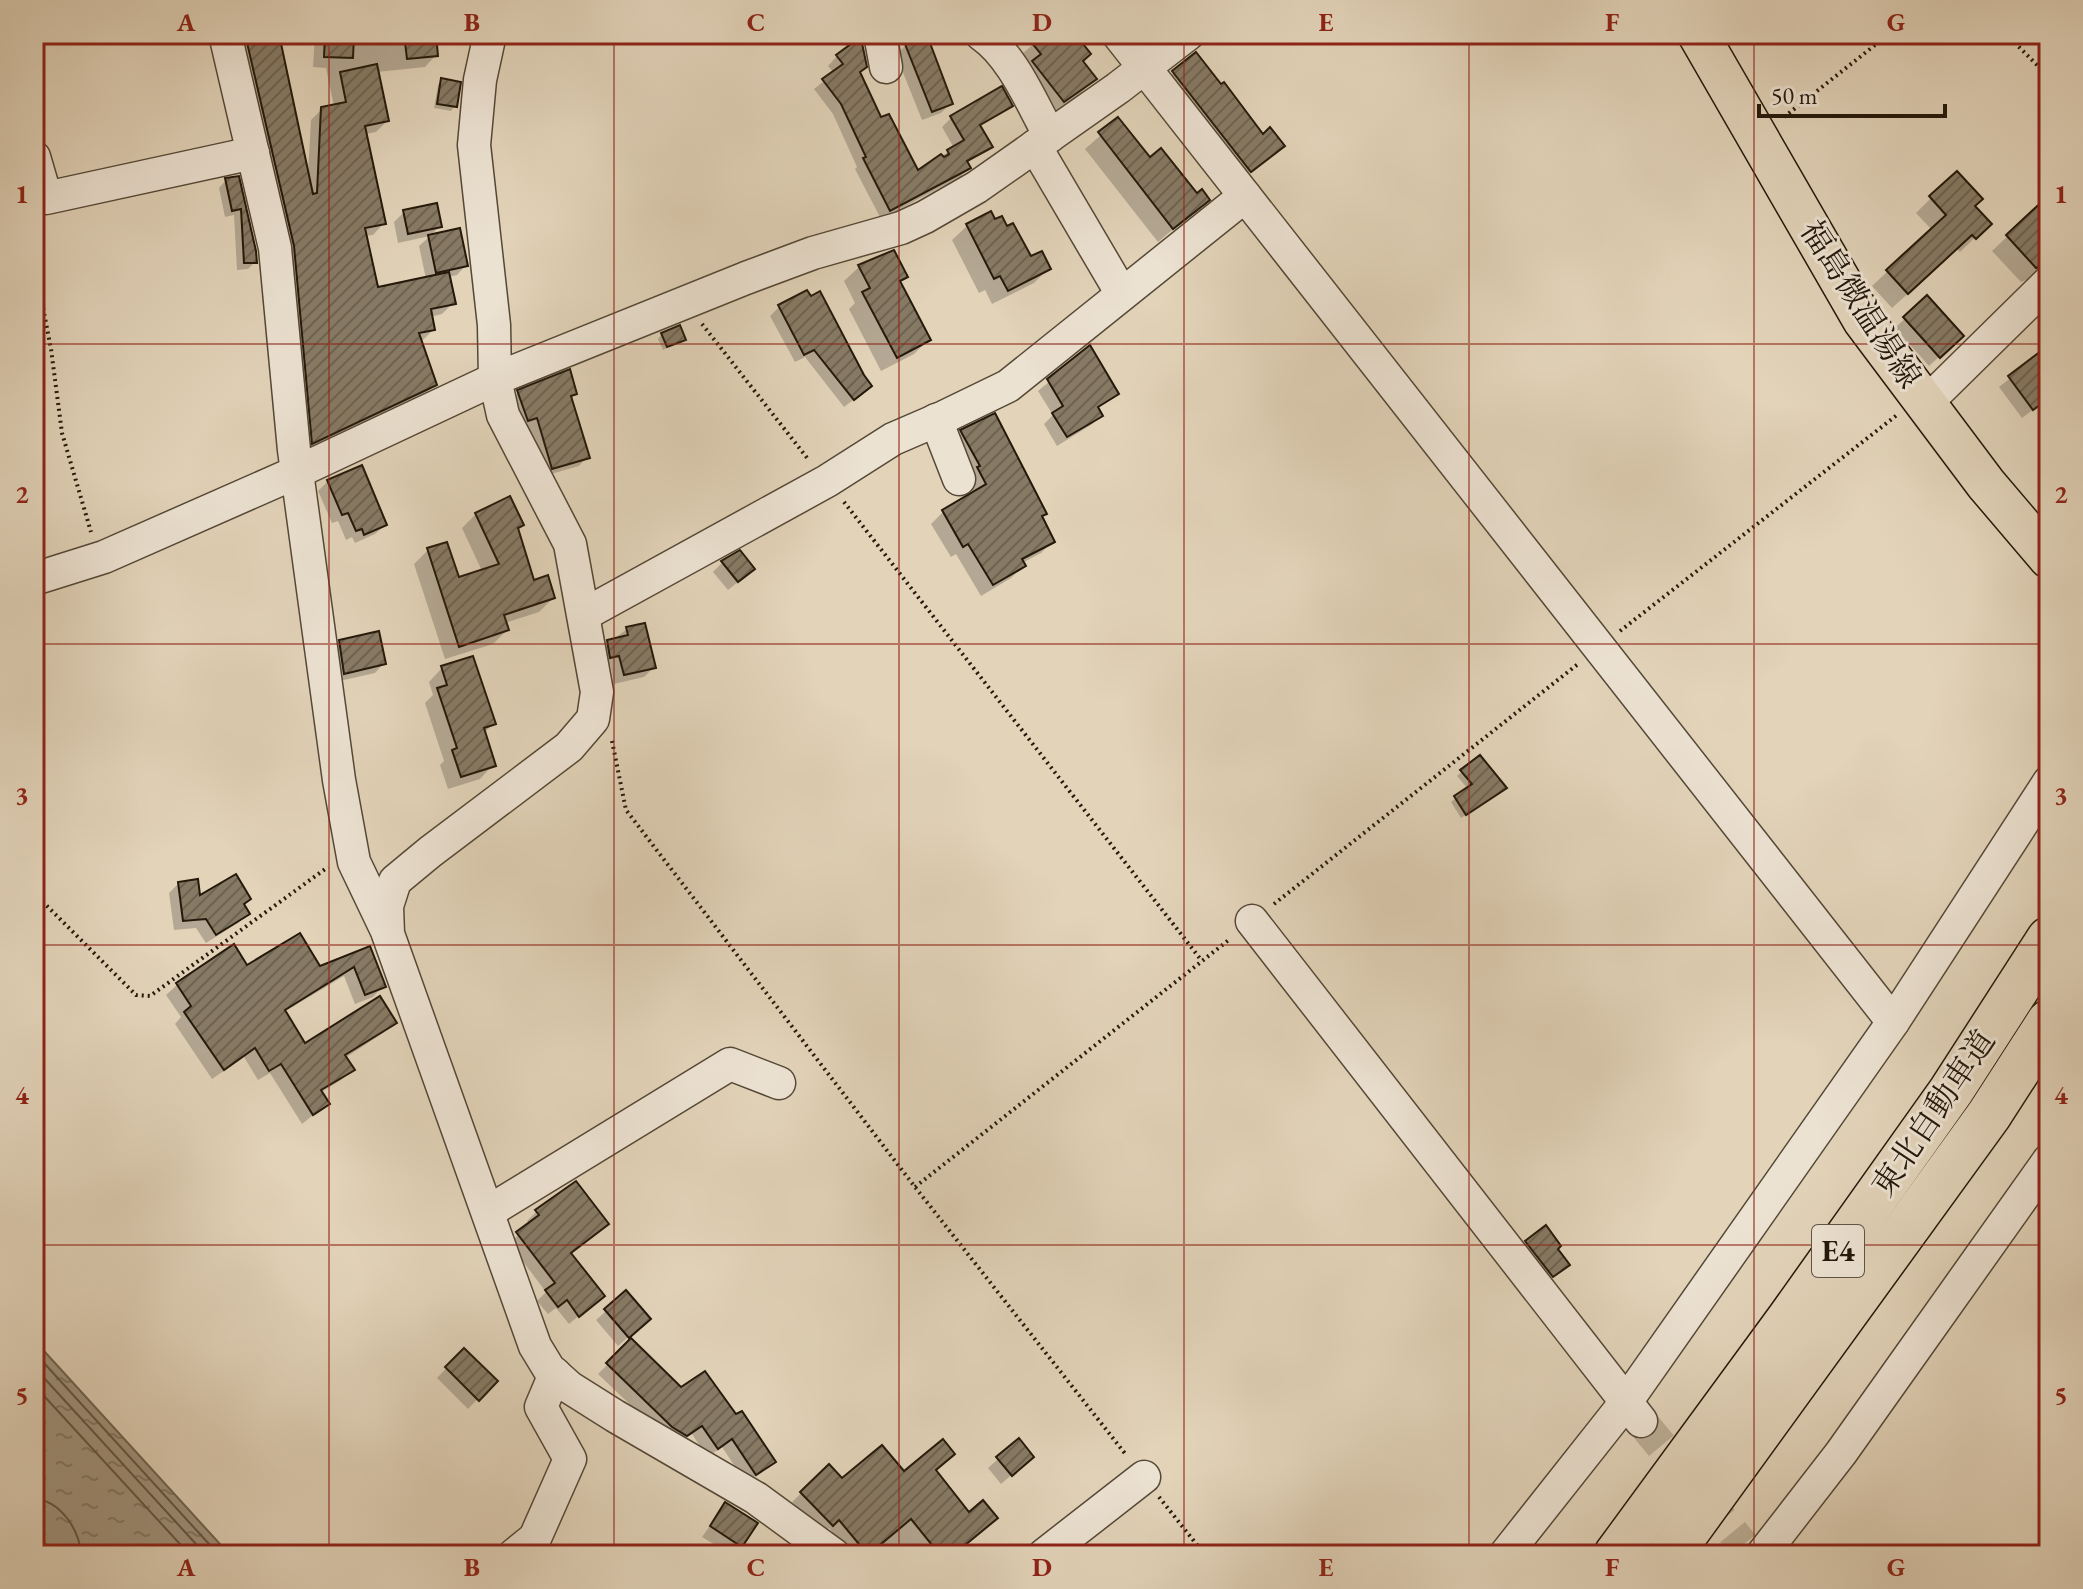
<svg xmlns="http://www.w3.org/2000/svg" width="2083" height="1589" font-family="'EB Garamond','Noto Serif JP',serif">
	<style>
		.water { fill: url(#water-ripples); stroke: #6f6350; stroke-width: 2 }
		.shadow { fill: #0003 }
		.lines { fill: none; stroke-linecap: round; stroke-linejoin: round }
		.shore { stroke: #625644; stroke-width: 2 }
		.building { fill: url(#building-hatch); stroke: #24190a; stroke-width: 2 }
		.minor-tunnel { stroke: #bcae96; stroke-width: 32; stroke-dasharray: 32 16; stroke-linecap: butt }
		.minor-casing { stroke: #544836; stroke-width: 35 }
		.major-casing { stroke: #24190a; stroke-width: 43 }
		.highway-casing { stroke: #24190a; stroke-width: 47 }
		.path { stroke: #24190a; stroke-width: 4; stroke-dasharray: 2 4; stroke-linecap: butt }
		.minor { stroke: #ece2d2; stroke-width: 32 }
		.major { stroke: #e2d3b9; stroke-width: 40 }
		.highway { stroke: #e2d3b9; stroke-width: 44 }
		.grid { fill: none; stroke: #8f2418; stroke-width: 2; stroke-opacity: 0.55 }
		.labels { text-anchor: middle; stroke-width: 6; stroke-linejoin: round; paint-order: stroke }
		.shield { fill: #ece2d2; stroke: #605546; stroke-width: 2 }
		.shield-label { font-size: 30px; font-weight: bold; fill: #24190a }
		.street-label { font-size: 32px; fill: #24190a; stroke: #ece2d2 }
		.neatline { fill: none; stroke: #8f2418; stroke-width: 3 }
		.grid-label { font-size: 26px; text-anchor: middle; font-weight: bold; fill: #8f2418 }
	</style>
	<defs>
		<pattern id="water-ripples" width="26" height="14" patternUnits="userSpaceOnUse" patternTransform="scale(2)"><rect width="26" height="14" fill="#a1947e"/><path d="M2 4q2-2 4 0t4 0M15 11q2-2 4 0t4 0" fill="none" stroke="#837865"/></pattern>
		<pattern id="building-hatch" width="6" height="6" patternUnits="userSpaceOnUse" patternTransform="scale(2)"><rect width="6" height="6" fill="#877a65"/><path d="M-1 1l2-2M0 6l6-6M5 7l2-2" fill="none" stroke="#6e6351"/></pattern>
	</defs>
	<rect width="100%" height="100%" fill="#e2d3b9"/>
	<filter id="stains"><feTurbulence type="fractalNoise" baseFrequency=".0025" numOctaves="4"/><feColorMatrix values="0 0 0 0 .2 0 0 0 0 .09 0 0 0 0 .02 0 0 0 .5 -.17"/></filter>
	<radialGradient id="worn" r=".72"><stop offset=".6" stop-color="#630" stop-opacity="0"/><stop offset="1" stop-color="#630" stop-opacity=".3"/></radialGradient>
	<!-- water -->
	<path class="water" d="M 34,1340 L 230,1555 L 52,1555 L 34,1524 Z"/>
	<!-- shadow -->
	<g class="shadow">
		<path d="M 229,34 L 277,34 L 308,173 L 311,120 L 322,109 L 334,106 L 326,68 L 313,67 L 315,34 L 434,34 L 436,55 L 425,67 L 377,72 L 387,121 L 376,132 L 365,134 L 384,223 L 373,235 L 365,236 L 376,289 L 426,279 L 419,246 L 430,236 L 398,243 L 394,222 L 404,212 L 440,226 L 429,237 L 466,265 L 457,275 L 448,277 L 453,303 L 442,314 L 430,317 L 433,330 L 422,341 L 434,385 L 423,396 L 302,453 Z"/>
		<path d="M 1045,34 L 1065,34 L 1095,79 L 1080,94 L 1049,116 L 1015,60 Z"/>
		<path d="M 1126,34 L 1157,34 L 1138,49 Z"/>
		<path d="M 906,45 L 951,103 L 941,113 L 922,120 L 896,55 Z"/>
		<path d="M 1196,54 L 1262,136 L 1282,146 L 1240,180 L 1163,82 Z"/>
		<path d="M 837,56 L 858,72 L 880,120 L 917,173 L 954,148 L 942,127 L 951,118 L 1001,89 L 1010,105 L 1001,114 L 979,127 L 990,146 L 966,164 L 969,167 L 960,177 L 881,219 L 855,169 L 857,167 L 833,114 L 814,89 L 834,73 L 828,66 Z"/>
		<path d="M 442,80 L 455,106 L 451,111 L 434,108 L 438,85 Z"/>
		<path d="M 1118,120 L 1149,160 L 1196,196 L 1207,200 L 1158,242 L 1085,149 Z"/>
		<path d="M 237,178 L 255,262 L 248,269 L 237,270 L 234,215 L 225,217 L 219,188 L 226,180 Z"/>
		<path d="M 2049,197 L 2049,262 L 2032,278 L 2021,282 L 1992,251 Z"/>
		<path d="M 1931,198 L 1973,207 L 1989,224 L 1960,252 L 1957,249 L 1892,308 L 1872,286 L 1932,230 L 1916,213 Z"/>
		<path d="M 967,226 L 1030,259 L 1049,268 L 1034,283 L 992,304 L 985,290 L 979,293 L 952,240 Z"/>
		<path d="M 859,267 L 906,276 L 899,283 L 929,339 L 914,354 L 881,371 L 849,309 L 855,303 L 844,281 Z"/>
		<path d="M 1927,298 L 1952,345 L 1929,366 L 1895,328 Z"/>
		<path d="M 779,307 L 861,394 L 844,407 L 805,357 L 795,362 L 770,316 Z"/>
		<path d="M 662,334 L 684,339 L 663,350 L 658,339 Z"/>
		<path d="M 2049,336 L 2049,398 L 2022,418 L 1999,387 L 2044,352 L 2040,346 Z"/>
		<path d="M 1055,377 L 1116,394 L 1097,409 L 1101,416 L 1091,425 L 1057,446 L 1044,424 L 1053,415 L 1038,391 Z"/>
		<path d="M 519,392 L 575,393 L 570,399 L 587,457 L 579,466 L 544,476 L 528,426 L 519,429 L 510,401 Z"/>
		<path d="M 962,432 L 1045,514 L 1041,518 L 1053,541 L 1041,553 L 1022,563 L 1023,566 L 1011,578 L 981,596 L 956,554 L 951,557 L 931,524 L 943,512 L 973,494 L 950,444 Z"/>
		<path d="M 328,481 L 385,525 L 375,534 L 355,543 L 352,537 L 346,540 L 338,521 L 332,523 L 318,491 Z"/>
		<path d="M 476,514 L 522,525 L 516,531 L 533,582 L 553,598 L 539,612 L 505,623 L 507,630 L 493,644 L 445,659 L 414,564 L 428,550 L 458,579 L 482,571 L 462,528 Z"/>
		<path d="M 723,562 L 743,578 L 728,590 L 713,572 Z"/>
		<path d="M 627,629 L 653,668 L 644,677 L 614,684 L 610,664 L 601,666 L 598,651 Z"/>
		<path d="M 340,642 L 384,663 L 375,673 L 335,682 L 330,652 Z"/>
		<path d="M 442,668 L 494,723 L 483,734 L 493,765 L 480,779 L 448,789 L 440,765 L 444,761 L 425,703 L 433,695 L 429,682 Z"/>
		<path d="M 1479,757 L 1501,792 L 1461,818 L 1451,802 L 1468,789 L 1457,776 Z"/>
		<path d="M 179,883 L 198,899 L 243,905 L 248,913 L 238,923 L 206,943 L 196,928 L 174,930 L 169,893 Z"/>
		<path d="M 233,947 L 246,968 L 319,968 L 369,949 L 383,986 L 373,997 L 355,1004 L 344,976 L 284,1012 L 304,1046 L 394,1023 L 383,1033 L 345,1058 L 352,1070 L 341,1080 L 320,1093 L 327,1104 L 302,1124 L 270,1073 L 258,1080 L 244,1057 L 212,1079 L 175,1024 L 181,1017 L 166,995 L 177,985 Z"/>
		<path d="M 575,1184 L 597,1233 L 570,1254 L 603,1296 L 569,1324 L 556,1308 L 548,1314 L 537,1301 L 546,1292 L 509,1243 L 530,1225 L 527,1221 L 536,1212 Z"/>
		<path d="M 1526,1242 L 1555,1249 L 1559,1272 L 1544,1283 L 1518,1250 Z"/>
		<path d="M 626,1293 L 639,1328 L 618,1346 L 596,1320 Z"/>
		<path d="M 631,1341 L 681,1389 L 736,1417 L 773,1461 L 746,1483 L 722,1447 L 707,1457 L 692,1434 L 676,1444 L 663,1436 L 598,1374 Z"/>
		<path d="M 464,1350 L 495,1381 L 468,1409 L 437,1378 Z"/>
		<path d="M 1018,1441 L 1022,1466 L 1001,1484 L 988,1468 Z"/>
		<path d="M 829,1467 L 842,1480 L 934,1471 L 952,1555 L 851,1555 L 829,1528 L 822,1534 L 792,1502 Z"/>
		<path d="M 724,1506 L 741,1546 L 732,1555 L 702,1537 Z"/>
	</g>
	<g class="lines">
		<!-- shore -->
		<g class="shore">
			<path d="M 34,1352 L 219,1555"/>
			<path d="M 34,1367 L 206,1555"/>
			<path d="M 34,1385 L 190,1555"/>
			<path d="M 34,1499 C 60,1500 80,1530 81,1555"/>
		</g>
	</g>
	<!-- building -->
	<g class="building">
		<path d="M 245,34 L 279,34 L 313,194 L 317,193 L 321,107 L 346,102 L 340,72 L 377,64 L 389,121 L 365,126 L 386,224 L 365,228 L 378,287 L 449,272 L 456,304 L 431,309 L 435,330 L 419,333 L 437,385 L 312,444 L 294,246 Z"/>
		<path d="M 325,34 L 354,34 L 353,58 L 324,57 Z"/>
		<path d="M 404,34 L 436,34 L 438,56 L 407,59 Z"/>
		<path d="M 1041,34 L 1075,34 L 1091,54 L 1083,61 L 1097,79 L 1064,102 L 1032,61 L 1041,54 L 1031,42 Z"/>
		<path d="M 927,35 L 953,104 L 932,112 L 905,44 Z"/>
		<path d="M 859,38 L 862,43 L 867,67 L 860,72 L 881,117 L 889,114 L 918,170 L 941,154 L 944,157 L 949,154 L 947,150 L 964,140 L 950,116 L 1002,86 L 1013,106 L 980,125 L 993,147 L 967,161 L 971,168 L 890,211 L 863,158 L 866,157 L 841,104 L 822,79 L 843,64 L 836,55 Z"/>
		<path d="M 1196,52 L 1221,84 L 1224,82 L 1263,134 L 1270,127 L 1285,146 L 1251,172 L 1172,71 Z"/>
		<path d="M 441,78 L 461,82 L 457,107 L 437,104 Z"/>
		<path d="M 1118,117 L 1150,157 L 1161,148 L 1197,193 L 1202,189 L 1210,200 L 1173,229 L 1098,132 Z"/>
		<path d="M 1957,171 L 1983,199 L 1975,206 L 1992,224 L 1976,239 L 1972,235 L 1908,294 L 1886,270 L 1946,215 L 1929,196 Z"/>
		<path d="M 239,176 L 256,251 L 257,263 L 244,263 L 241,209 L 232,211 L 225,178 Z"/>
		<path d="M 2049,195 L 2049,264 L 2036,268 L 2006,235 Z"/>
		<path d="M 437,203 L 442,227 L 408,234 L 403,210 Z"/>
		<path d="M 991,211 L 995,219 L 1002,216 L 1007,226 L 1013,223 L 1031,256 L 1042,251 L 1051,269 L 1008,291 L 1000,276 L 994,279 L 966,224 Z"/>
		<path d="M 460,228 L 468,266 L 436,273 L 428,235 Z"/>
		<path d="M 894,250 L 908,277 L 900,281 L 931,340 L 897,358 L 862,292 L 870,288 L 858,265 Z"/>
		<path d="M 807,290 L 811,296 L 820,291 L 864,375 L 872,386 L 854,400 L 814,350 L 804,355 L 778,305 Z"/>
		<path d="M 1927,295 L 1964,336 L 1940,358 L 1903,317 Z"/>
		<path d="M 680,325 L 686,340 L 667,347 L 661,333 Z"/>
		<path d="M 1090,345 L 1119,394 L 1098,407 L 1103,416 L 1067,437 L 1052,413 L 1063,406 L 1047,379 Z"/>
		<path d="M 2049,345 L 2049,398 L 2033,410 L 2008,376 Z"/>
		<path d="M 570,369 L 577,394 L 571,396 L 590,458 L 552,469 L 537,418 L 528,421 L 517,390 Z"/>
		<path d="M 995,413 L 1047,514 L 1042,516 L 1055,542 L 1022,559 L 1026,566 L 993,585 L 968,544 L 963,547 L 942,510 L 986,484 L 977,467 L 980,466 L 960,430 Z"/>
		<path d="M 362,465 L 387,525 L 364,535 L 362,529 L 356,531 L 348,513 L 342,515 L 327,480 Z"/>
		<path d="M 510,496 L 524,525 L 518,528 L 534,580 L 548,575 L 555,598 L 504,615 L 509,630 L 459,647 L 427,548 L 447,542 L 459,577 L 499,564 L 475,513 Z"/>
		<path d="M 740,550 L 755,569 L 738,582 L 721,561 Z"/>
		<path d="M 645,623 L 656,668 L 624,675 L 619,656 L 610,658 L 607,640 L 628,635 L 626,627 Z"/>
		<path d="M 379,631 L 386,664 L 344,674 L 339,640 Z"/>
		<path d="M 473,656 L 496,724 L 484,728 L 496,766 L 461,777 L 452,750 L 457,748 L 437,688 L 447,685 L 441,666 Z"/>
		<path d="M 1480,755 L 1507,788 L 1466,815 L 1454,796 L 1472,784 L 1460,770 Z"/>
		<path d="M 236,874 L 251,899 L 244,904 L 250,914 L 216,935 L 206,919 L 183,921 L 178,882 L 198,879 L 200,895 Z"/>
		<path d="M 300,933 L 320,966 L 370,946 L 386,987 L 365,995 L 354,967 L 285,1010 L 305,1043 L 380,996 L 397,1023 L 345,1055 L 355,1070 L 321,1090 L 330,1104 L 313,1115 L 281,1064 L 269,1071 L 255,1048 L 224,1070 L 184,1012 L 191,1006 L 176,983 L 234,944 L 247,965 Z"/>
		<path d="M 576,1181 L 609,1224 L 571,1253 L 605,1296 L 579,1317 L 567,1300 L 558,1307 L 545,1290 L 555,1283 L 516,1232 L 539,1215 L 535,1210 Z"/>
		<path d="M 1546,1225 L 1561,1246 L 1558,1249 L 1570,1265 L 1553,1277 L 1525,1241 Z"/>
		<path d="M 626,1290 L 651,1319 L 629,1338 L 604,1309 Z"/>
		<path d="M 631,1338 L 681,1387 L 705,1371 L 736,1414 L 742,1411 L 776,1462 L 756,1475 L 732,1439 L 718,1449 L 702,1426 L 687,1436 L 672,1427 L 606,1363 Z"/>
		<path d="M 464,1348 L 498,1381 L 479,1401 L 445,1367 Z"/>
		<path d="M 1019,1438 L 1034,1457 L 1012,1476 L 996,1457 Z"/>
		<path d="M 943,1439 L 955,1454 L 936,1470 L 969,1512 L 983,1500 L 998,1518 L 953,1555 L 940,1555 L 911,1519 L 868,1555 L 839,1520 L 833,1526 L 800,1492 L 829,1464 L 842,1478 L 882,1445 L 904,1471 Z"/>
		<path d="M 725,1502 L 758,1523 L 742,1547 L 710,1526 Z"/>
	</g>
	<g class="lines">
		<!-- minor-tunnel -->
		<path class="minor-tunnel" d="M 1641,1421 L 1743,1545"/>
		<!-- minor casing -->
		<g class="minor-casing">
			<g id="minor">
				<path d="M 225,34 L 275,248 L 294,450 L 339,780 L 354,862 L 387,931"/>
				<path d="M 490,34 L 480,80 L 474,145 L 494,325 L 495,379 L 503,415 L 570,544 L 597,692 L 593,719 L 569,747 L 430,852 L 395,881 L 387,906 L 388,934 L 535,1346 L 549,1369 L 569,1387 L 615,1416 L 756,1498 L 834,1555"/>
				<path d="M 880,34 L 886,67"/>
				<path d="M 981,34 C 1013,56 1031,102 1050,136"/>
				<path d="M 1118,34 L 1893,1022"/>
				<path d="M 1035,146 L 1122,294"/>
				<path d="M 34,157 L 46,198 L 253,153"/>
				<path d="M 1926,403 L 2049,282"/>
				<path d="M 936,420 L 959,479"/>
				<path d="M 34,579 L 104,557 L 297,472 L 495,379 L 746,278 L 813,253 L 901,228 L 925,217 L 977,187 L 1118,88 L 1188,34"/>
				<path d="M 585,614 L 827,481 L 893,439 L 944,417 L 1008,386 L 1245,196"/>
				<path d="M 1252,921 L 1641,1421"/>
				<path d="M 488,1212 L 730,1064 L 779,1083"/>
				<path d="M 514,1555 L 535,1538 L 570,1459 L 541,1407 L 555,1374"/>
				<path d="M 1044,1555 L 1144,1477"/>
				<path d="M 1505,1555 L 1626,1402 L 1893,1022 L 2049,782"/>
				<path d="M 1762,1555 L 1841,1453 L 2049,1160"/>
			</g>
		</g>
		<!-- major casing -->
		<g class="major-casing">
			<path id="major" d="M 1698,34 L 1863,320 L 1986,484 L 2049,558"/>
		</g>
		<!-- highway casing -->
		<g class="highway-casing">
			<g id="highway">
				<path d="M 1616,1555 L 1789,1319 L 1951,1091 L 2049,939"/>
				<path d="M 1670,1555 L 1989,1115 L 2049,1022"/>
			</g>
		</g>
		<!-- path -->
		<g class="path">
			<path d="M 2006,34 L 2049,77"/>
			<path d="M 1784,117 L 1889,34"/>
			<path d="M 34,250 L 40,224"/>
			<path d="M 34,261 L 51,349 L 62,433 L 91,532"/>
			<path d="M 702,324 L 808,459"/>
			<path d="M 844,502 L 1202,961"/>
			<path d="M 1620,631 L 1897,415"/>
			<path d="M 612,741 L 626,810 L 915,1187 L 1127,1456"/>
			<path d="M 34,893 L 136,995 L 150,996 L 328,867"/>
			<path d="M 1274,904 L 1578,664"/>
			<path d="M 915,1187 L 1230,939"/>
			<path d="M 1159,1497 L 1205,1555"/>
		</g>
		<!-- minor -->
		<use href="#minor" class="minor"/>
		<!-- major -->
		<use href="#major" class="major"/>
		<!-- highway -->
		<use href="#highway" class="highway"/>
	</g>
	<!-- grid -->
	<path class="grid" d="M 329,34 L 329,1555M 614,34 L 614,1555M 899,34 L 899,1555M 1184,34 L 1184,1555M 1469,34 L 1469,1555M 1754,34 L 1754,1555M 34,344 L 2049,344M 34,644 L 2049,644M 34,945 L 2049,945M 34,1245 L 2049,1245"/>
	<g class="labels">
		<!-- shield labels -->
		<rect class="shield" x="1812" y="1225" width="52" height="52" rx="6"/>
		<g class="shield-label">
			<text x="1838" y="1261">E4</text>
		</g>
		<!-- street labels -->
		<g class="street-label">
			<text transform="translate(1861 304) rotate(57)" y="11">福島微温湯線</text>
			<text transform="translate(1933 1113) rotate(-56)" y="11">東北自動車道</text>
		</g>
	</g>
	<!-- margin -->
	<rect width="2083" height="1589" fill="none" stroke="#e2d3b9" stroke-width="88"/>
	<!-- scale -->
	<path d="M1759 104v12h186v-12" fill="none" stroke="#24190a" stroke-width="4"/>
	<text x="1771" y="104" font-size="24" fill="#24190a" stroke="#ece2d2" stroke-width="6" paint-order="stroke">50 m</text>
	<rect x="44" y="44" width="1995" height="1501" class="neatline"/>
	<g class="grid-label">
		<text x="186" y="31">A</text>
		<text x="472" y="31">B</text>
		<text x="756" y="31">C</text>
		<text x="1042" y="31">D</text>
		<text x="1326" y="31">E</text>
		<text x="1612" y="31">F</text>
		<text x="1896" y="31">G</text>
		<text x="22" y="203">1</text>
		<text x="2061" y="203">1</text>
		<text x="22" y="503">2</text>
		<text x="2061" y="503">2</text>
		<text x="22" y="804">3</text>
		<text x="2061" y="804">3</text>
		<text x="22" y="1104">4</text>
		<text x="2061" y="1104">4</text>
		<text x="22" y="1404">5</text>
		<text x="2061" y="1404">5</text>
		<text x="186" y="1576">A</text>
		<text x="472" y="1576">B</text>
		<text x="756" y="1576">C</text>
		<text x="1042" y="1576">D</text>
		<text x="1326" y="1576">E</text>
		<text x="1612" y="1576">F</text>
		<text x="1896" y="1576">G</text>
	</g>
	<rect width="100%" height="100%" filter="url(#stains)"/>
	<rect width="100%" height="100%" fill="url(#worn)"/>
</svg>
